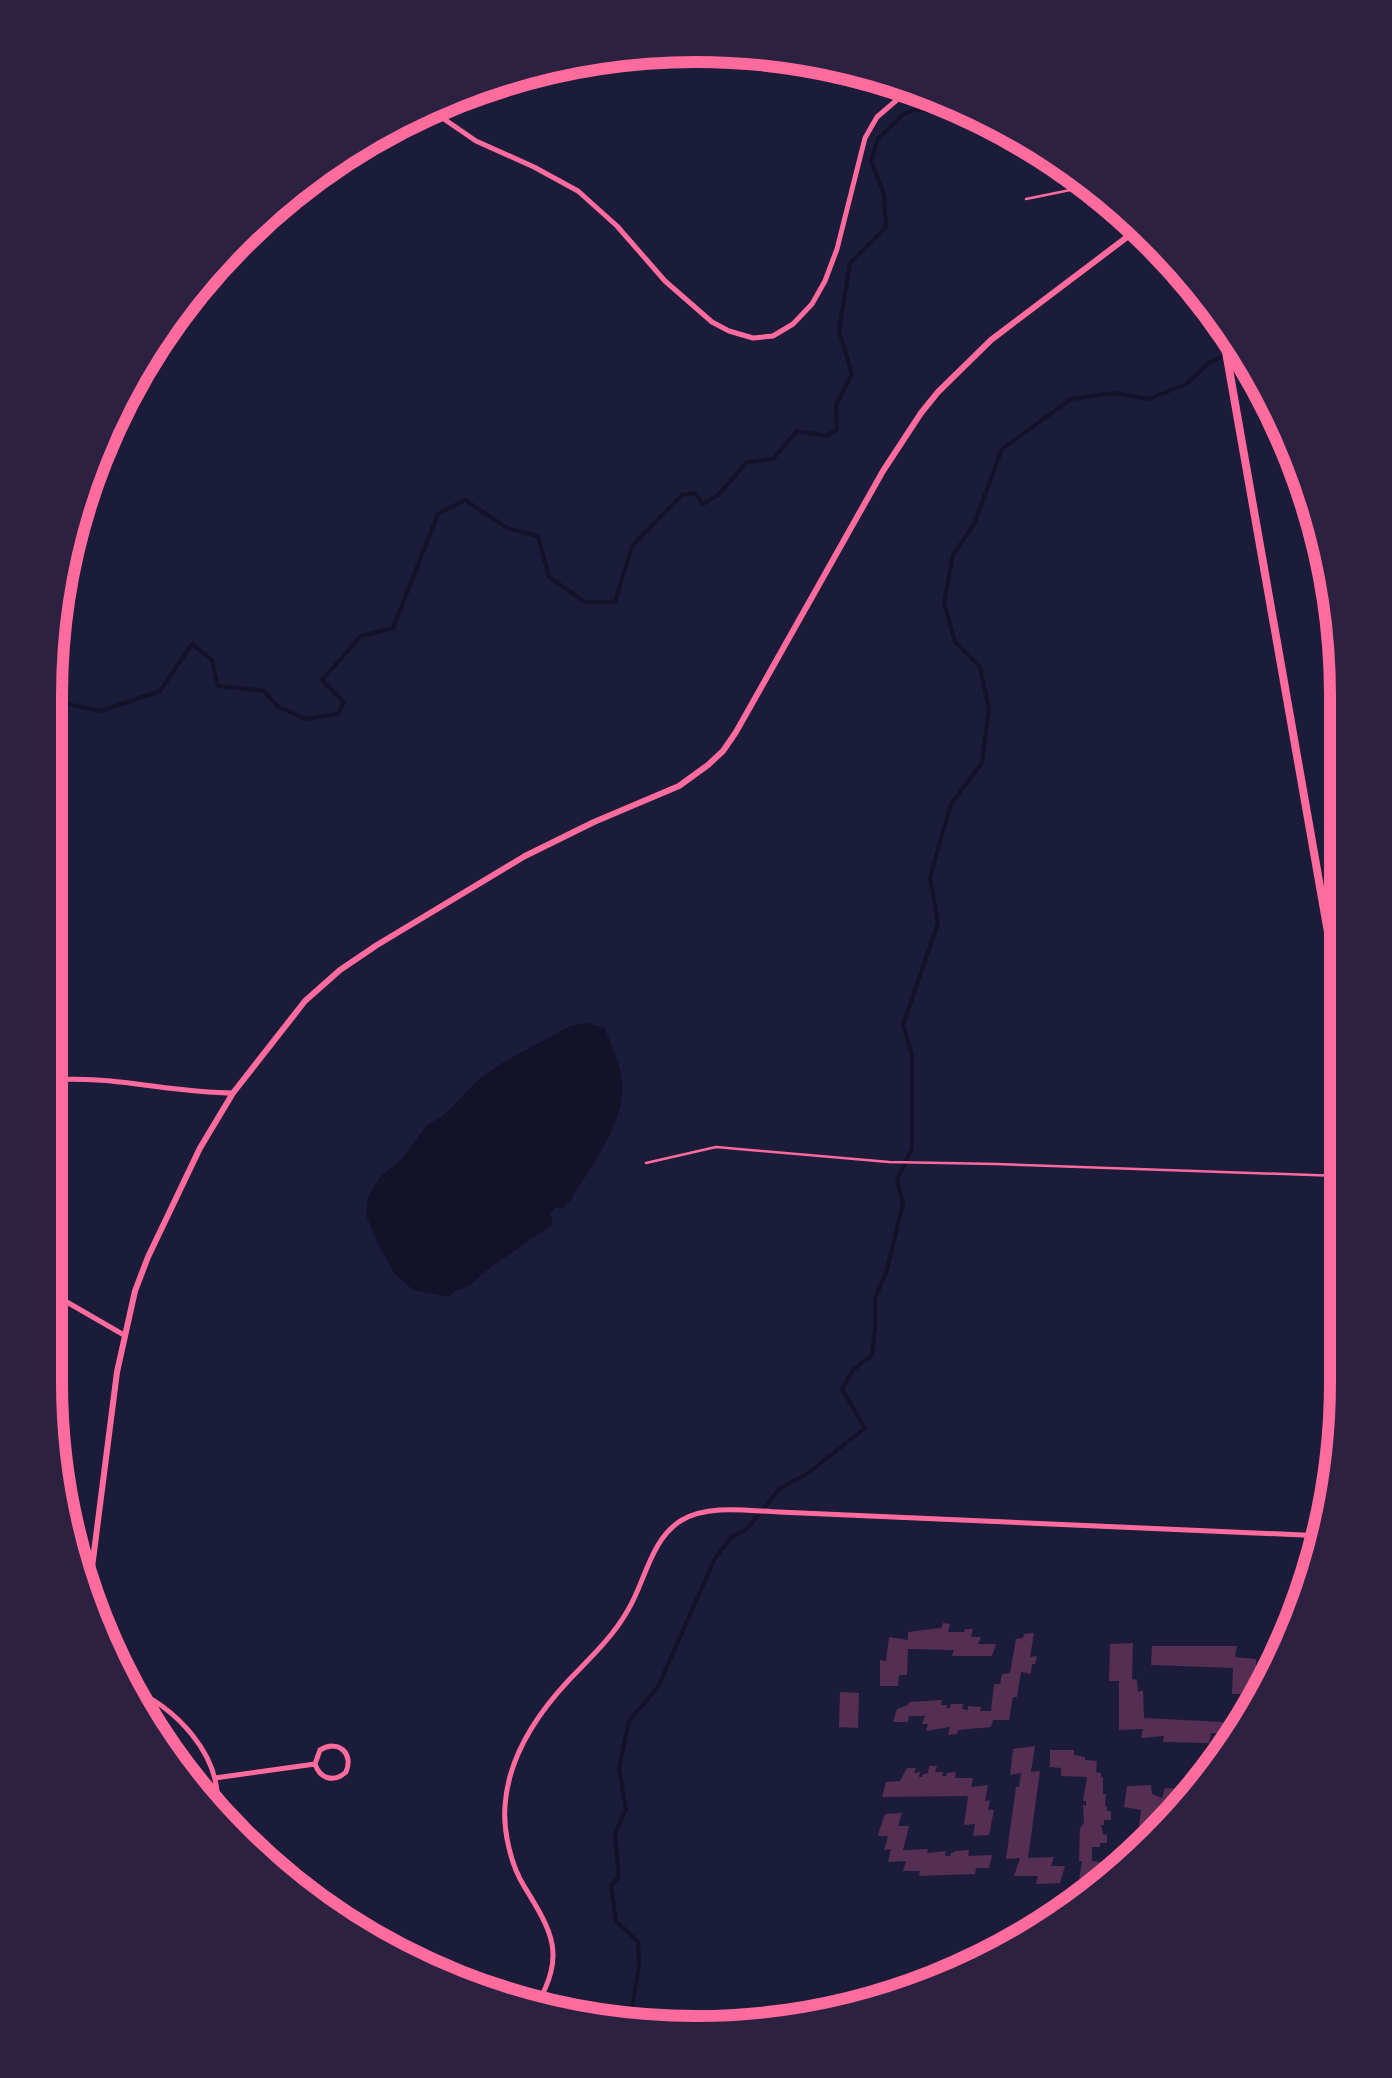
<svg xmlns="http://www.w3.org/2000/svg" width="1392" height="2078" font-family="Raleway,sans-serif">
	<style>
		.water { fill: #12122b }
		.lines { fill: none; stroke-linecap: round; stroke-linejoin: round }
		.stream { stroke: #12122b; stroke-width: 4 }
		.building { fill: #542f53 }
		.service { stroke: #ff6b9d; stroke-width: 2.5 }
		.minor { stroke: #ff6b9d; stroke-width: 5 }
		.tertiary { stroke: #ff6b9d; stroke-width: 6 }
		.secondary { stroke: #ff6b9d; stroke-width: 8 }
		.rim { fill: none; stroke: #ff6b9d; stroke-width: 12 }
	</style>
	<rect width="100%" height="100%" fill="#1b1b3a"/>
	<!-- water -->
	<path class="water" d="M 588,1023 L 605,1029 C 612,1047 621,1065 622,1083 C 626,1122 590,1167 571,1200 L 563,1208 L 555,1208 L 550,1213 L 553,1224 L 487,1270 L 469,1286 L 455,1291 L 448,1297 L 413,1290 L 395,1274 L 380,1248 L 366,1215 L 368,1196 L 382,1175 L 401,1160 L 426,1126 L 444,1115 L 479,1079 L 499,1065 L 570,1026 Z"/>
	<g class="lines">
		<!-- stream -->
		<g class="stream">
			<path d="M 55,709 L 67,704 L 101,711 L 160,691 L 192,644 L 212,660 L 218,686 L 264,691 L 277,706 L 305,719 L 338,714 L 344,702 L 322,680 L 361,636 L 393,628 L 438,514 L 465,500 L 507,528 L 538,536 L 549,577 L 585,602 L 615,602 L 632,546 L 682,495 L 695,493 L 703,504 L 718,495 L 747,462 L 773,459 L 797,431 L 827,436 L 837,429 L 836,405 L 852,374 L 839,330 L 850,263 L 886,227 L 884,194 L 871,161 L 878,139 L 905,113 L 914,110 L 935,110 L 951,119 L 971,116 L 1059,156"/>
			<path d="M 629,2026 L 639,1966 L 638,1942 L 616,1921 L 611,1885 L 619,1877 L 615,1834 L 626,1809 L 619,1768 L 629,1721 L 658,1687 L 715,1558 L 732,1537 L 747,1529 L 780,1488 L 807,1474 L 865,1428 L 842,1389 L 853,1370 L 872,1355 L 875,1328 L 875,1298 L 887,1270 L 903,1203 L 897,1180 L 912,1148 L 912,1055 L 903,1025 L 938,923 L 930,877 L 951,804 L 982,763 L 989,708 L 980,667 L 955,642 L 944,603 L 953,555 L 974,524 L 1002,449 L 1071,399 L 1114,393 L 1149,399 L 1186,384 L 1210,362 L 1244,347"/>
		</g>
	</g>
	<!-- building -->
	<g class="building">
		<path d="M 943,1623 L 950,1624 L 948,1632 L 964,1632 L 965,1629 L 973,1629 L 971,1637 L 981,1637 L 978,1644 L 996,1644 L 992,1656 L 952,1656 L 954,1650 L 908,1649 L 907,1675 L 899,1675 L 898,1686 L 880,1686 L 880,1660 L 886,1661 L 889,1637 L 908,1640 L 908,1632 L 941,1628 Z"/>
		<path d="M 1034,1633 L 1030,1657 L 1037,1656 L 1035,1664 L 1032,1664 L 1031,1674 L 1021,1672 L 1017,1697 L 1013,1697 L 1009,1720 L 993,1720 L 991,1727 L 958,1730 L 957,1734 L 948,1735 L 950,1727 L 926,1731 L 928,1724 L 922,1724 L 925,1716 L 909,1716 L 908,1722 L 893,1722 L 897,1709 L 908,1705 L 909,1702 L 942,1700 L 941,1705 L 947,1705 L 946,1708 L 950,1708 L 951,1704 L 963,1704 L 962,1709 L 968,1710 L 968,1706 L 981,1707 L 980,1711 L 991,1711 L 994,1684 L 1000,1684 L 1002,1674 L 1010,1673 L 1016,1639 L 1023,1638 L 1024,1634 Z"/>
		<path d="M 1133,1643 L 1132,1679 L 1137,1680 L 1138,1692 L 1143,1690 L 1144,1718 L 1242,1723 L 1228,1742 L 1224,1742 L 1227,1733 L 1211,1733 L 1209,1743 L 1163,1742 L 1164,1736 L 1141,1738 L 1143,1729 L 1119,1730 L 1119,1681 L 1109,1681 L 1110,1644 Z"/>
		<path d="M 1152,1646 L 1237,1646 L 1235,1657 L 1256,1659 L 1257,1702 L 1254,1707 L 1241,1706 L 1241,1694 L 1232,1694 L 1233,1668 L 1151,1665 Z"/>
		<path d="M 840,1692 L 859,1693 L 858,1728 L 839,1727 Z"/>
		<path d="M 1035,1746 L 1031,1772 L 1040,1771 L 1028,1858 L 1054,1857 L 1051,1866 L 1065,1866 L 1060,1883 L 1036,1884 L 1038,1876 L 1014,1876 L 1020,1858 L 1006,1859 L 1016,1787 L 1019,1787 L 1021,1773 L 1010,1775 L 1013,1749 Z"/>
		<path d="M 1050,1750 L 1074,1750 L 1074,1755 L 1085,1757 L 1085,1760 L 1097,1761 L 1096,1772 L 1101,1773 L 1101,1777 L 1103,1777 L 1103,1794 L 1106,1794 L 1105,1806 L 1107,1806 L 1107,1811 L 1111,1811 L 1111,1820 L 1104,1820 L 1104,1825 L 1101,1825 L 1103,1834 L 1107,1835 L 1107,1843 L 1100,1843 L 1100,1847 L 1092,1847 L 1092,1861 L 1101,1862 L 1102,1867 L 1108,1868 L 1107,1875 L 1103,1875 L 1100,1885 L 1081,1884 L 1081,1879 L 1079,1879 L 1082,1861 L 1079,1861 L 1080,1828 L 1084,1823 L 1083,1805 L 1086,1806 L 1086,1801 L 1083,1801 L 1087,1777 L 1061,1776 L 1061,1768 L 1050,1767 Z"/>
		<path d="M 929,1766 L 937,1766 L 935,1772 L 943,1772 L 942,1776 L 946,1776 L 947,1773 L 956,1772 L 955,1778 L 973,1778 L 971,1787 L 988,1785 L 985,1801 L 990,1800 L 988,1810 L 994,1810 L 989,1835 L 973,1836 L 975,1824 L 964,1825 L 968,1796 L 882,1797 L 886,1782 L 900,1781 L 907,1768 L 916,1768 L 914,1773 L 920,1772 L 919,1777 L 922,1777 L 923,1774 L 928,1773 Z"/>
		<path d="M 1151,1785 L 1152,1794 L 1162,1798 L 1165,1788 L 1194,1790 L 1181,1809 L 1167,1807 L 1165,1830 L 1159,1832 L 1158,1840 L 1154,1844 L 1137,1842 L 1141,1810 L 1124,1807 L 1127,1786 Z"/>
		<path d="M 902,1813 L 898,1826 L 909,1826 L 903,1850 L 928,1849 L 927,1853 L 946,1851 L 945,1856 L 950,1856 L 951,1853 L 956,1851 L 969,1850 L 968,1856 L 992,1855 L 989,1868 L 976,1868 L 975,1874 L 919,1876 L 920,1871 L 903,1871 L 906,1861 L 888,1862 L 891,1849 L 884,1850 L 888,1836 L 878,1836 L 880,1828 L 885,1814 Z"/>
	</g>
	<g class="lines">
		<!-- service -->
		<g class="service">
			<path d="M 1026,199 L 1095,185"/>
			<path d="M 646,1163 L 716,1147 L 889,1162 L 996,1164 L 1340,1176"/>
		</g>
		<!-- minor -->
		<g class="minor">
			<path d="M 425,106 L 476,141 L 534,167 L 578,191 L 617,226 L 665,281 L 712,322 L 729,331 L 753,338 L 773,336 L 793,324 L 812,304 L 825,281 L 837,249 L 865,138 L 877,117 L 898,99 L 932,90"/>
			<path d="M 50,1080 C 112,1075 171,1093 233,1093"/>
			<path d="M 47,1282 C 58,1245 55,1210 48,1172"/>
			<path d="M 46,1290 L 124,1335"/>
			<path d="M 127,1687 C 175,1706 223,1755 217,1810"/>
			<path d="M 215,1778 L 315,1764 C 320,1779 334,1783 346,1772 C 354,1753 338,1739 320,1750 L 315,1764"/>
			<path d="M 356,1931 L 358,1927"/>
			<path d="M 537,2005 C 566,1953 552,1932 524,1886 C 511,1865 503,1831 505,1806 C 508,1758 537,1714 569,1680 C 591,1657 612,1638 628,1610 C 645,1582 651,1538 682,1520 C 709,1504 749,1511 779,1512 L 1325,1536"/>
		</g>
		<!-- tertiary -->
		<path class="tertiary" d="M 87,1607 L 117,1372 L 135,1291 L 148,1257 L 200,1148 L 233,1093 L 305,1001 L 340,970 L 377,945 L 525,856 L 594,822 L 679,786 L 708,765 L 723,751 L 736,732 L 883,471 L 921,413 L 938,392 L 991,340 L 1143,225"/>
		<!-- secondary -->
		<path class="secondary" d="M 1219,312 L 1342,1012"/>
	</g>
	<!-- crop -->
	<path d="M0 0H1392V2078H0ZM696 62H696A634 634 0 0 1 1330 696V1382A634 634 0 0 1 696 2016H696A634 634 0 0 1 62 1382V696A634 634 0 0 1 696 62Z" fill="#2d2142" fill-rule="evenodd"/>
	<path class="rim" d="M696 62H696A634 634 0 0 1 1330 696V1382A634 634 0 0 1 696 2016H696A634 634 0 0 1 62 1382V696A634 634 0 0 1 696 62Z"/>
</svg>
